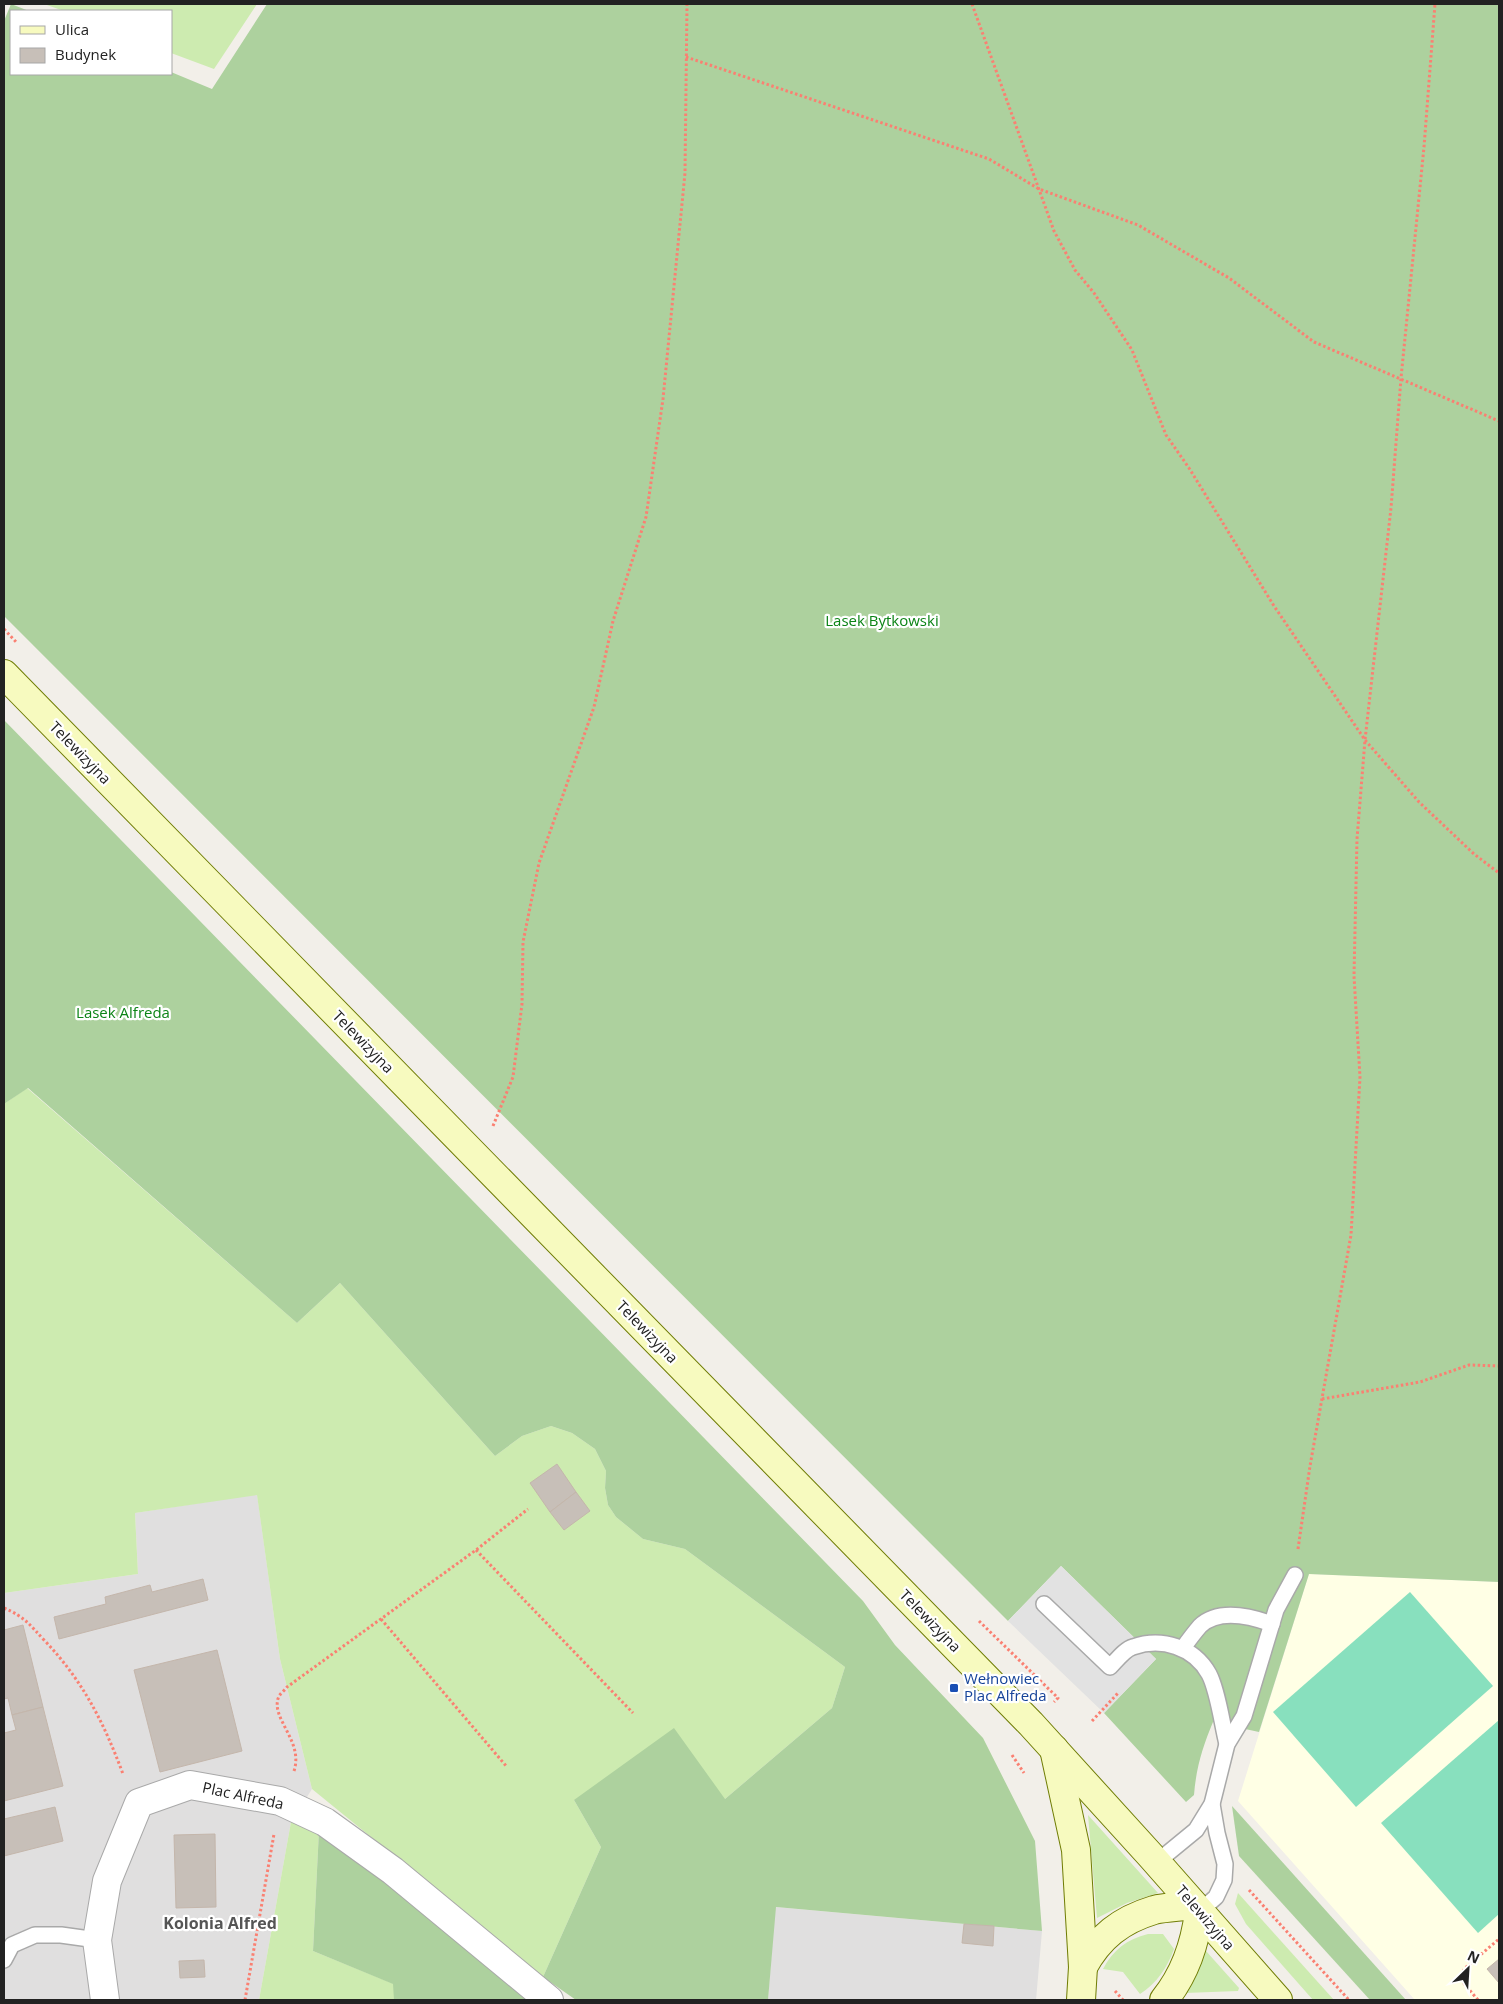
<svg xmlns="http://www.w3.org/2000/svg" width="1503" height="2004" font-family="'Open Sans',sans-serif">
	<style>
		.residential { fill: #e0dfdf }
		.education { fill: #ffffe5 }
		.grass { fill: #cdebb0 }
		.forest { fill: #add19e }
		.pitch { fill: #88e0be }
		.parking { fill: #e2e2e2 }
		.building { fill: #c7bfb8; stroke: #c4b6ab }
		.lines { fill: none; stroke-linecap: round; stroke-linejoin: round }
		.lane-casing { stroke: #a9a9a9; stroke-width: 18 }
		.street-casing { stroke: #a9a9a9; stroke-width: 30 }
		.secondary-casing { stroke: #707d05; stroke-width: 30 }
		.path { stroke: #fa8072; stroke-width: 3; stroke-dasharray: 2.5 2.5; stroke-linecap: butt }
		.lane { stroke: #fff; stroke-width: 15 }
		.street { stroke: #fff; stroke-width: 28 }
		.secondary { stroke: #f7fabf; stroke-width: 28 }
		.transit-dot { fill: #1a4fb4; stroke: #fff; stroke-width: 2 }
		.labels { text-anchor: middle; stroke-width: 4.5; stroke-linejoin: round; paint-order: stroke }
		.park-label { font-size: 15px; fill: #0c8416; stroke: #fff }
		.street-label { font-size: 15px; fill: #222; stroke: #fff }
		.transit-label { font-size: 15px; fill: #164399; stroke: #fff; text-anchor: start }
		.neighbourhood-label { font-size: 16px; font-weight: bold; fill: #555; stroke: #fff }
	</style>
	<rect width="100%" height="100%" fill="#f2efe9"/>
	<!-- residential -->
	<g class="residential">
		<path d="M 257,1494 L 280,1659 L 312,1789 L 291,1822 L 259,2000 L 4,2000 L 4,1593 L 138,1574 L 135,1513 Z"/>
		<path d="M 775,1907 L 1042,1931 L 1036,2000 L 768,2000 Z"/>
	</g>
	<!-- education -->
	<path class="education" d="M 1309,1574 L 1499,1582 L 1499,2000 L 1415,2000 L 1238,1801 Z"/>
	<!-- grass -->
	<g class="grass">
		<path d="M 44,4 L 257,4 L 214,69 L 171,53 L 171,11 L 64,11 Z"/>
		<path d="M 27,1088 L 297,1323 L 340,1283 L 495,1456 L 522,1436 L 551,1426 L 572,1433 L 595,1449 L 606,1471 L 605,1488 L 608,1505 L 616,1517 L 643,1539 L 685,1549 L 845,1667 L 832,1708 L 725,1799 L 574,1800 L 601,1847 L 543,1977 L 312,1789 L 280,1659 L 257,1495 L 135,1513 L 138,1574 L 4,1593 L 4,1104 Z"/>
		<path d="M 1088,1815 L 1158,1893 L 1127,1903 L 1097,1918 Z"/>
		<path d="M 291,1822 L 319,1830 L 313,1951 L 394,1984 L 394,2000 L 259,2000 Z"/>
		<path d="M 1238,1893 L 1334,2000 L 1313,2000 L 1246,1924 L 1235,1904 Z"/>
		<path d="M 1148,1934 L 1163,1934 L 1174,1949 C 1167,1968 1157,1983 1140,1994 L 1123,1972 L 1103,1969 C 1113,1950 1127,1939 1148,1934 Z"/>
		<path d="M 1202,1951 L 1206,1951 L 1239,1988 L 1238,1991 L 1185,1993 Z"/>
	</g>
	<!-- forest -->
	<g class="forest">
		<path d="M 11,4 L 29,11 L 11,11 L 11,74 L 171,74 L 171,72 L 212,89 L 267,4 L 1499,4 L 1499,1582 L 1309,1574 L 1259,1732 L 1213,1722 C 1203,1746 1196,1768 1194,1795 L 1186,1802 L 1104,1713 L 1156,1659 L 1061,1566 L 1008,1621 L 4,616 L 4,21 Z"/>
		<path d="M 4,720 L 863,1601 L 895,1645 L 983,1738 L 1035,1841 L 1042,1931 L 776,1907 L 768,2000 L 576,2000 L 543,1977 L 601,1847 L 574,1800 L 674,1728 L 725,1799 L 832,1708 L 845,1667 L 685,1549 L 643,1539 L 616,1517 L 608,1505 L 605,1488 L 606,1471 L 595,1449 L 572,1433 L 551,1426 L 522,1436 L 495,1456 L 340,1283 L 297,1323 L 28,1088 L 4,1104 Z"/>
		<path d="M 1232,1806 L 1406,2000 L 1370,2000 L 1239,1856 Z"/>
		<path d="M 319,1830 L 549,2000 L 394,2000 L 393,1984 L 313,1951 Z"/>
	</g>
	<!-- pitch -->
	<g class="pitch">
		<path d="M 1410,1592 L 1493,1686 L 1356,1807 L 1273,1712 Z"/>
		<path d="M 1499,1720 L 1499,1914 L 1478,1933 L 1381,1823 Z"/>
	</g>
	<!-- parking -->
	<path class="parking" d="M 1061,1566 L 1156,1659 L 1104,1713 L 1008,1621 Z"/>
	<!-- building -->
	<g class="building">
		<path d="M 557,1464 L 576,1492 L 550,1512 L 530,1483 Z"/>
		<path d="M 576,1492 L 590,1511 L 564,1530 L 550,1512 Z"/>
		<path d="M 203,1579 L 208,1600 L 59,1639 L 54,1617 L 106,1604 L 105,1597 L 150,1585 L 152,1592 Z"/>
		<path d="M 23,1625 L 43,1707 L 12,1715 L 8,1698 L 4,1699 L 4,1630 Z"/>
		<path d="M 217,1650 L 242,1751 L 160,1772 L 134,1670 Z"/>
		<path d="M 43,1707 L 63,1786 L 4,1801 L 4,1733 L 16,1730 L 12,1715 Z"/>
		<path d="M 55,1807 L 63,1841 L 4,1856 L 4,1819 Z"/>
		<path d="M 215,1834 L 216,1907 L 176,1908 L 174,1835 Z"/>
		<path d="M 964,1924 L 994,1926 L 993,1946 L 962,1943 Z"/>
		<path d="M 1499,1959 L 1499,1983 L 1487,1969 Z"/>
		<path d="M 204,1960 L 205,1977 L 180,1978 L 179,1961 Z"/>
	</g>
	<g class="lines">
		<!-- lane casing -->
		<g class="lane-casing">
			<g id="lane">
				<path d="M 1044,1604 L 1110,1667 C 1116,1661 1125,1649 1133,1647 C 1162,1637 1194,1647 1209,1674 C 1218,1691 1222,1724 1227,1744"/>
				<path d="M 1183,1648 C 1188,1641 1194,1633 1200,1626 C 1219,1608 1250,1616 1272,1624"/>
				<path d="M 1157,1862 L 1196,1830 L 1212,1804 L 1227,1744 L 1244,1716 L 1276,1610 L 1295,1575"/>
				<path d="M 1199,1912 L 1216,1897 L 1224,1880 L 1225,1864 L 1217,1833 L 1212,1804"/>
				<path d="M 4,1960 L 12,1945 L 35,1935 L 61,1935 L 97,1940"/>
			</g>
		</g>
		<!-- street casing -->
		<g class="street-casing">
			<path id="street" d="M 105,2000 L 97,1940 L 107,1881 L 139,1803 L 190,1785 L 280,1801 L 325,1822 L 393,1871 L 549,2000"/>
		</g>
		<!-- secondary casing -->
		<g class="secondary-casing">
			<g id="secondary">
				<path d="M 4,674 L 1031,1724 L 1151,1856 L 1278,2000"/>
				<path d="M 1054,1749 L 1076,1850 L 1083,1967 L 1081,2000"/>
				<path d="M 1083,1967 C 1099,1937 1121,1920 1154,1910 C 1166,1907 1181,1907 1193,1905"/>
				<path d="M 1164,2000 C 1185,1974 1195,1945 1199,1912"/>
			</g>
		</g>
		<!-- path -->
		<g class="path">
			<path d="M 972,4 L 1054,231 L 1075,270 L 1094,293 L 1132,350 L 1166,435 L 1189,468 L 1274,606 L 1365,740 L 1419,802 L 1474,854 L 1499,873"/>
			<path d="M 686,57 L 989,159 L 1039,189 L 1138,225 L 1229,278 L 1314,342 L 1499,421"/>
			<path d="M 4,629 L 17,643"/>
			<path d="M 493,1126 L 513,1077 L 522,1004 L 523,942 L 539,863 L 594,707 L 613,621 L 646,517 L 663,399 L 685,173 L 687,4"/>
			<path d="M 1322,1399 L 1420,1382 L 1469,1365 L 1499,1366"/>
			<path d="M 1298,1549 L 1310,1466 L 1351,1235 L 1360,1077 L 1354,976 L 1357,839 L 1365,740 L 1391,508 L 1401,378 L 1424,147 L 1435,4"/>
			<path d="M 476,1550 L 633,1713"/>
			<path d="M 4,1608 C 25,1617 30,1625 45,1641 C 83,1681 104,1723 123,1774"/>
			<path d="M 381,1619 L 507,1767"/>
			<path d="M 979,1621 L 1058,1698 L 1054,1702"/>
			<path d="M 1092,1721 L 1119,1692"/>
			<path d="M 1012,1755 L 1024,1773"/>
			<path d="M 294,1771 C 304,1740 269,1718 279,1696 C 281,1693 285,1690 287,1687 L 476,1550 L 528,1509"/>
			<path d="M 1249,1890 L 1349,2000"/>
			<path d="M 1115,1991 L 1123,2000"/>
			<path d="M 245,2000 L 274,1834"/>
			<path d="M 1478,2000 L 1461,1980 L 1464,1969 L 1499,1939"/>
		</g>
		<!-- lane -->
		<use href="#lane" class="lane"/>
		<!-- street -->
		<use href="#street" class="street"/>
		<!-- secondary -->
		<use href="#secondary" class="secondary"/>
	</g>
	<!-- markers -->
	<rect class="transit-dot" x="949" y="1683" width="10" height="10" rx="2.5"/>
	<g class="labels">
		<!-- park labels -->
		<g class="park-label">
			<text x="882" y="626">Lasek Bytkowski</text>
			<text x="123" y="1018">Lasek Alfreda</text>
		</g>
		<!-- street labels -->
		<g class="street-label">
			<text transform="translate(80 753) rotate(46)" y="5">Telewizyjna</text>
			<text transform="translate(363 1042) rotate(46)" y="5">Telewizyjna</text>
			<text transform="translate(647 1332) rotate(46)" y="5">Telewizyjna</text>
			<text transform="translate(930 1621) rotate(46)" y="5">Telewizyjna</text>
			<text transform="translate(243 1796) rotate(12)" y="5">Plac Alfreda</text>
			<text transform="translate(1205 1918) rotate(49)" y="5">Telewizyjna</text>
		</g>
		<!-- transit labels -->
		<g class="transit-label">
			<text x="964" y="1684">Wełnowiec<tspan x="964" dy="17">Plac Alfreda</tspan></text>
		</g>
		<!-- neighbourhood labels -->
		<g class="neighbourhood-label">
			<text x="220" y="1929">Kolonia Alfred</text>
		</g>
	</g>
	<!-- border -->
	<rect width="1503" height="2004" fill="none" stroke="#222222" stroke-width="10"/>
	<!-- legend -->
	<rect x="10" y="10" width="162" height="65" fill="#ffffff" stroke="#a7a7a7"/>
	<rect x="20" y="26" width="25" height="8" fill="#f7fabf" stroke="#a7a7a7"/>
	<text x="55" y="35" font-size="15" fill="#222222">Ulica</text>
	<rect x="20" y="48" width="25" height="15" fill="#c7bfb8" stroke="#a7a7a7"/>
	<text x="55" y="60" font-size="15" fill="#222222">Budynek</text>
	<!-- north arrow -->
	<g transform="translate(1468 1969) rotate(25)" stroke="#ffffff" stroke-width="4" paint-order="stroke">
	<path d="M0-4L9 19L0 12L-9 19Z" fill="#222222"/>
	<text y="-8" font-size="14" font-weight="bold" text-anchor="middle" fill="#222222">N</text>
	</g>
</svg>
